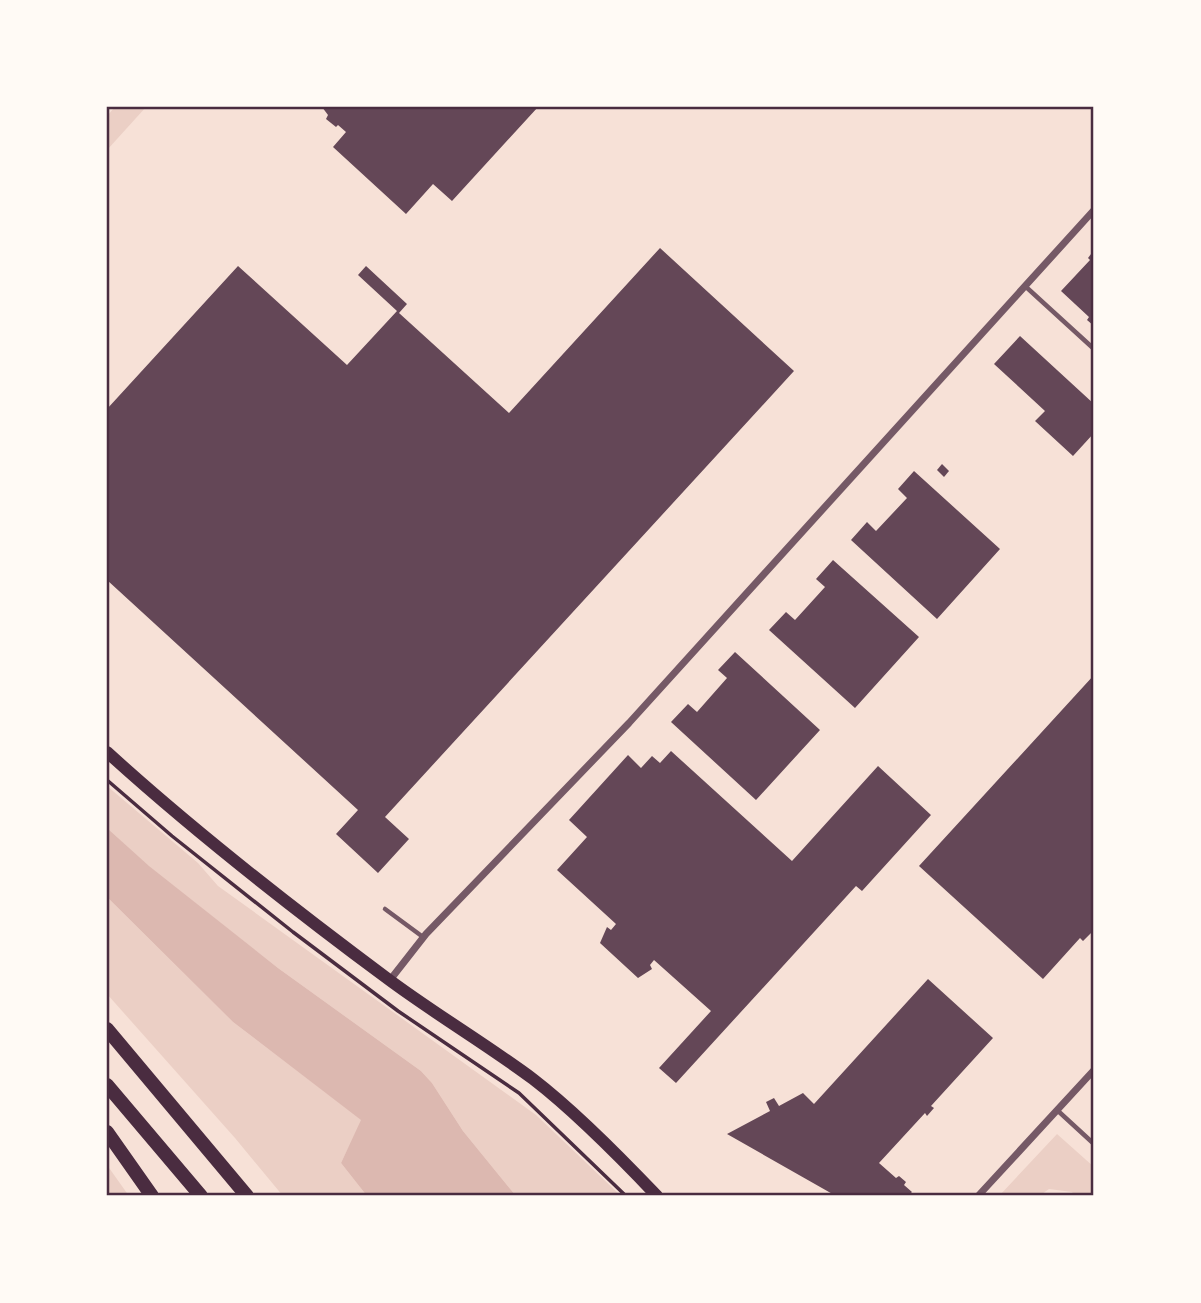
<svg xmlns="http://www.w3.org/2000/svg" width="1201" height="1303" font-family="'Nunito Sans',sans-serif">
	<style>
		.green { fill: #ebcfc5 }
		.water { fill: #dcb8b0 }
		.building { fill: #644757 }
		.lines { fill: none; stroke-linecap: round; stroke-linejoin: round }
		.path { stroke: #4a2c40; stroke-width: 3.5 }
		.service { stroke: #755966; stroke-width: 4.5 }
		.minor { stroke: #755966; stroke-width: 7 }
		.secondary { stroke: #4a2c40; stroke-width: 12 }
		.motorway { stroke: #4a2c40; stroke-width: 14 }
		.neatline { fill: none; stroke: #4a2c40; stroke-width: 2.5 }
	</style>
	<rect width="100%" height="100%" fill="#f7e1d7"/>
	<!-- green -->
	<g class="green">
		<path d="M 115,107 L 146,107 L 107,150 L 107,116 Z"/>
		<path d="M 107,786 L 198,863 L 218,886 L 536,1115 L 621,1196 L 516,1196 L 463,1131 L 432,1083 L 421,1071 L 278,968 L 148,866 L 107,828 Z"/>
		<path d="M 107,897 L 233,1022 L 362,1120 L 341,1163 L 367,1196 L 283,1196 L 235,1138 L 107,994 Z"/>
		<path d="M 1057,1134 L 1094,1167 L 1094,1196 L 1075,1196 L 1072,1192 L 1049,1189 L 1039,1196 L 999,1196 Z"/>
		<path d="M 107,1165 L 129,1196 L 107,1196 Z"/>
	</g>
	<!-- water -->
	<path class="water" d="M 107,828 L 149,866 L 278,968 L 421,1071 L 432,1083 L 463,1131 L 516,1196 L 367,1196 L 341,1163 L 361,1120 L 233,1022 L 107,897 Z"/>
	<!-- building -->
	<g class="building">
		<path d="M 322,107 L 538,107 L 452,201 L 433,184 L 406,214 L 333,147 L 346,132 L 338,125 L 336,127 L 326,119 L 328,115 Z"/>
		<path d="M 660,248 L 794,371 L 385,817 L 409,839 L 378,873 L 336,834 L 358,810 L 107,580 L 107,409 L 238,266 L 347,365 L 397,311 L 358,275 L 366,266 L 407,304 L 399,313 L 509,413 Z"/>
		<path d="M 1094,250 L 1094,326 L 1087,320 L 1089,317 L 1061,291 L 1090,260 L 1088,258 Z"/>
		<path d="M 1020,336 L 1094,404 L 1094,433 L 1073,456 L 1035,421 L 1045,411 L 994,364 Z"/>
		<path d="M 942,464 L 949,471 L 944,477 L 937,470 Z"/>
		<path d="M 914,471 L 1000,549 L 937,619 L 851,540 L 867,522 L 876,531 L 907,498 L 898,489 Z"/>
		<path d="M 833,560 L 919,637 L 855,708 L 769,630 L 786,612 L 795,620 L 825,587 L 816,579 Z"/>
		<path d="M 735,652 L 820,730 L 756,800 L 671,722 L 688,704 L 697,712 L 727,678 L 718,670 Z"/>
		<path d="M 1094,675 L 1094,930 L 1083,941 L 1080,938 L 1043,979 L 919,866 Z"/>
		<path d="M 671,751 L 792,861 L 878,766 L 931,815 L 862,891 L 856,886 L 676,1083 L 659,1068 L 711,1011 L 654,960 L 650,965 L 652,969 L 638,978 L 600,943 L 607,927 L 611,930 L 616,924 L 557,870 L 587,837 L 569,820 L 628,755 L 641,768 L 652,756 L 660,763 Z"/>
		<path d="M 928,979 L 993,1038 L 931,1106 L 934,1108 L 927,1116 L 925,1113 L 879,1163 L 896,1178 L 899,1176 L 906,1182 L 904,1185 L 912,1192 L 908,1196 L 836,1196 L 727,1134 L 770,1111 L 766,1102 L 774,1098 L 779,1106 L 803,1093 L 814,1104 Z"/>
	</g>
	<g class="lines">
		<!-- path -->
		<path class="path" d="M 107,780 L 172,836 L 293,932 L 398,1011 L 519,1093 L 626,1196"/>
		<!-- service -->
		<g class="service">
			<path d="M 1025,286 L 1094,349"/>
			<path d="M 385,909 L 423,937"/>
			<path d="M 1057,1110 L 1094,1144"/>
		</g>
		<!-- minor -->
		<g class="minor">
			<path d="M 390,980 L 426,934 L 629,723 L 1094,210"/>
			<path d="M 978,1196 L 1094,1070"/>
		</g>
		<!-- secondary -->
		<path class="secondary" d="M 107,752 C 196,833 291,907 388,979 C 435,1014 486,1044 533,1079 C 576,1112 620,1157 657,1196"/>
		<!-- motorway -->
		<g class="motorway">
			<path d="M 107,1029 L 247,1196"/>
			<path d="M 107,1085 L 201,1196"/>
			<path d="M 107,1132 L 152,1196"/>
		</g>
	</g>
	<!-- border -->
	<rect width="1201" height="1303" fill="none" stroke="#fffaf5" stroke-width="217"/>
	<rect x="108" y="108" width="984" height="1086" class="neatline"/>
</svg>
